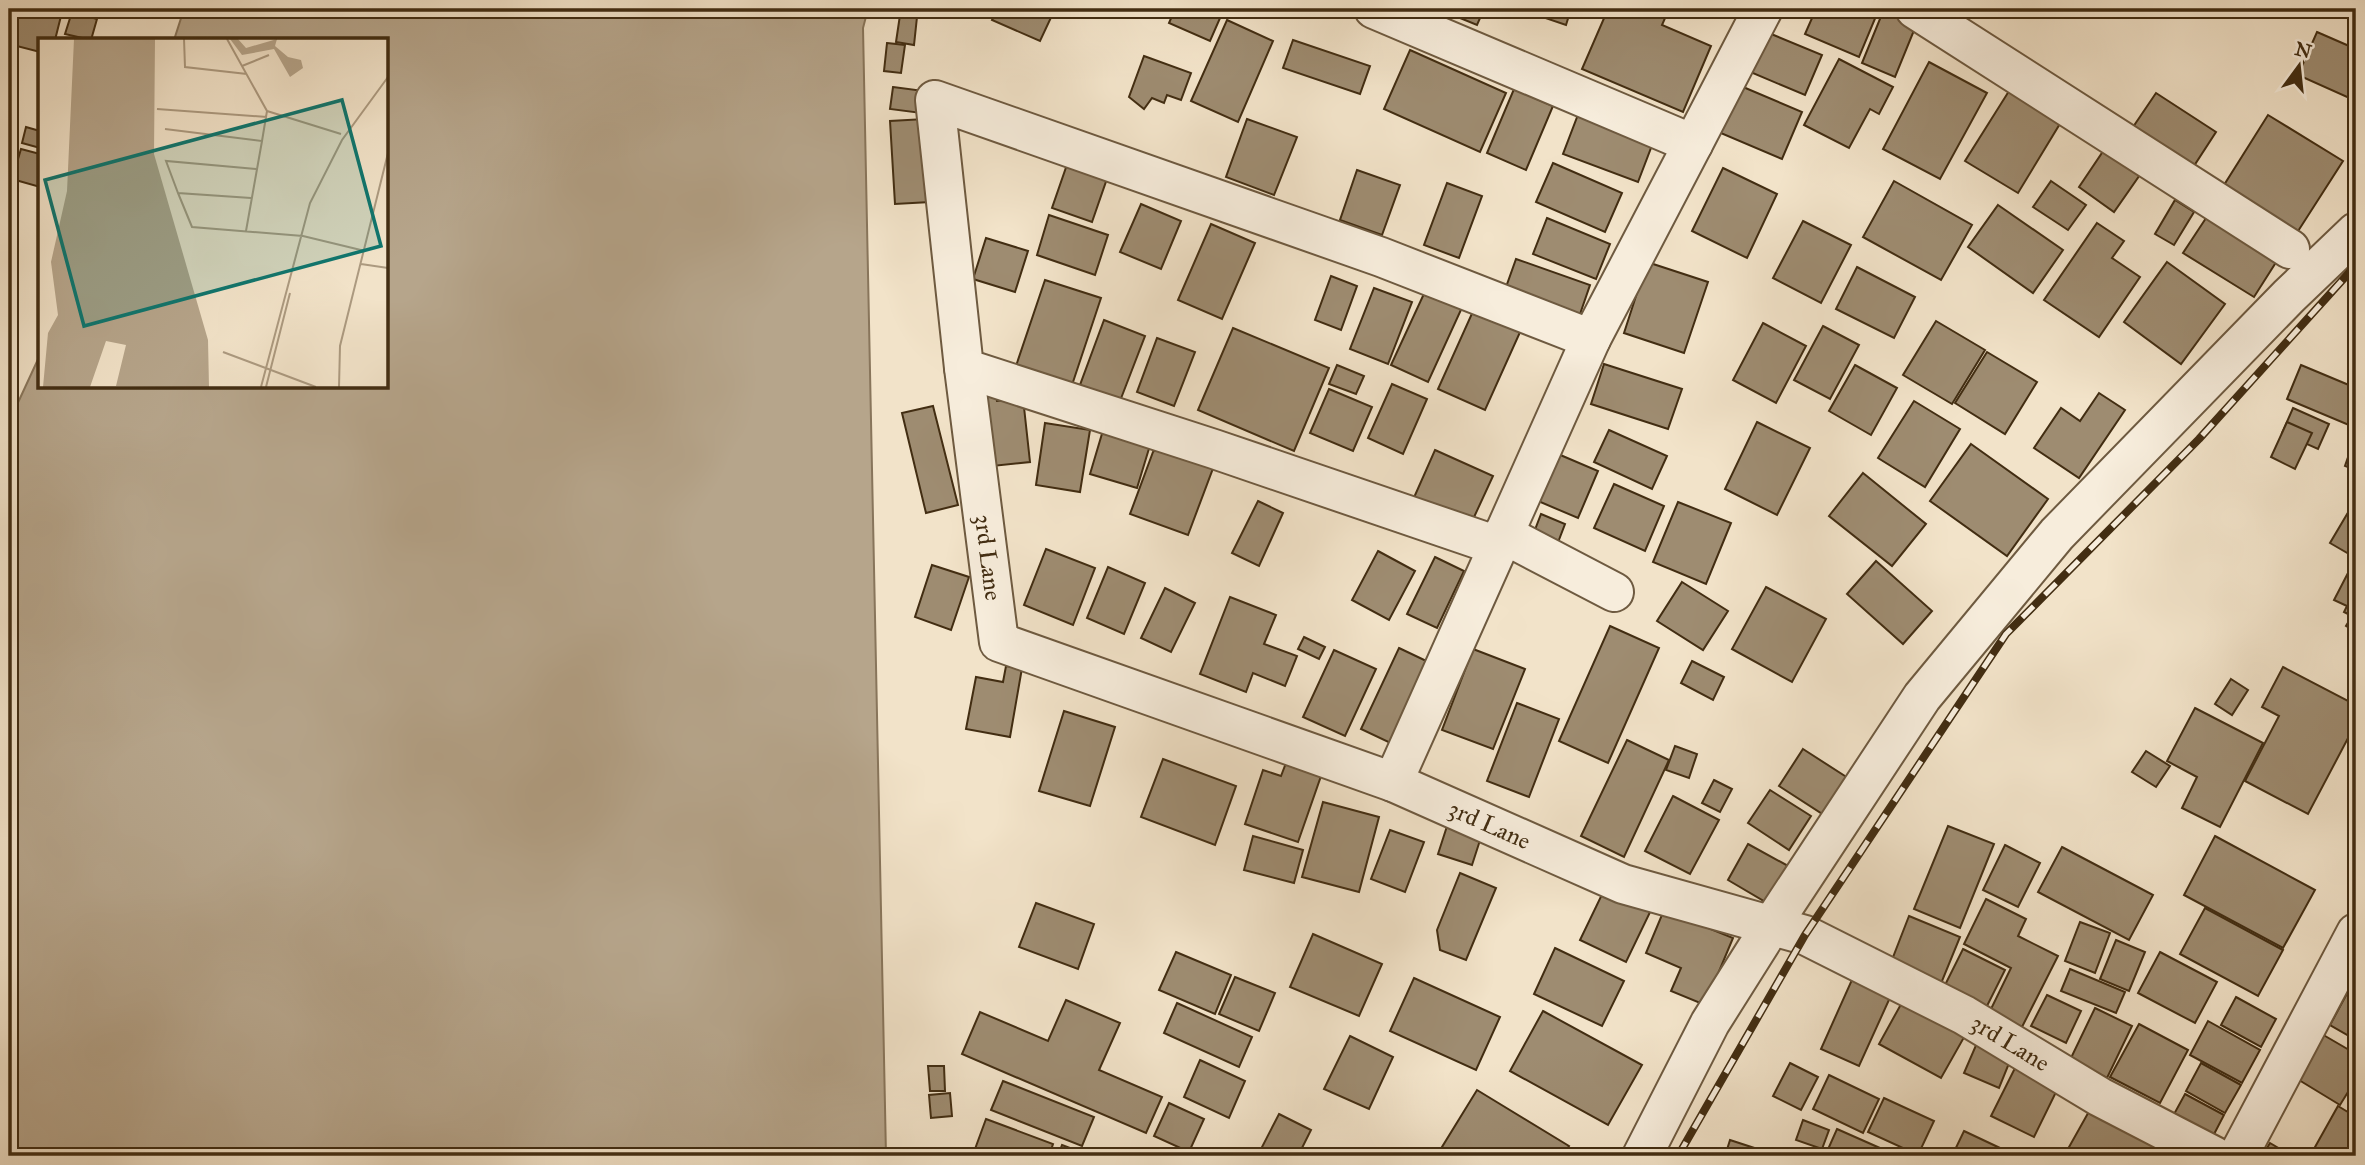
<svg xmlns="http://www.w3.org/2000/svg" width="2365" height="1165" font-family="'IM FELL Great Primer',serif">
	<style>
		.water { fill: #b6a58b; stroke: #88755b; stroke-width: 2 }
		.building { fill: #9e8c71; stroke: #422d12; stroke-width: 2 }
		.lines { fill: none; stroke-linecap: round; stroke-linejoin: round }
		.street-casing { stroke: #6e5a40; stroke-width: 42 }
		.street { stroke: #f7eddc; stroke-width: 38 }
		.rail-casing { stroke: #422d12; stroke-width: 8 }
		.rail { stroke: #f7eddc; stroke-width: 5; stroke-dasharray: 16; stroke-linecap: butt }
		.labels { text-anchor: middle; stroke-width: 5; stroke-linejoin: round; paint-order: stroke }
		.street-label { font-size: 24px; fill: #422d12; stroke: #f7eddc }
		.inset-road { fill: none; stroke: #ac9a80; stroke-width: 2 }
		.view { fill: #0f766e; fill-opacity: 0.15; stroke: #0f766e; stroke-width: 3.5 }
		.inset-edge { fill: none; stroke: #422d12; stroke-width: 3.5 }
	</style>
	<rect width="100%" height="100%" fill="#f2e3c9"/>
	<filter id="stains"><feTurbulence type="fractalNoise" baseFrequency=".00286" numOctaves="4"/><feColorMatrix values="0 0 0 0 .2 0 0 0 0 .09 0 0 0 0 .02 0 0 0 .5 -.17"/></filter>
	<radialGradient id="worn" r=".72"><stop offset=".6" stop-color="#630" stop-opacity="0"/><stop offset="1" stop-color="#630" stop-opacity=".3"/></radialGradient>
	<!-- water -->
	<path class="water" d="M 184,9 L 868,9 L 863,28 L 886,1156 L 9,1156 L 9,422 L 40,355 L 40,387 L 387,387 L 387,40 L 174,40 Z"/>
	<!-- building -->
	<g class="building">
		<path d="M 9,9 L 50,9 L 62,12 L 55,40 L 40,40 L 40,52 L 9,44 Z"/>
		<path d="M 997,9 L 1055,9 L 1040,41 L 992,20 Z"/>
		<path d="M 1175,9 L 1224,9 L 1210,41 L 1169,23 Z"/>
		<path d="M 1438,9 L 1484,9 L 1477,25 Z"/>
		<path d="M 1519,9 L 1571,9 L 1566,25 Z"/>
		<path d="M 1608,9 L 1669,9 L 1662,25 L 1711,46 L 1683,112 L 1582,69 Z"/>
		<path d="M 1816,9 L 1879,9 L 1859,57 L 1805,34 Z"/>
		<path d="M 1884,9 L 1917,23 L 1895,77 L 1862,63 Z"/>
		<path d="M 72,12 L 97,19 L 91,40 L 65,34 Z"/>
		<path d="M 900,15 L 917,17 L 914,45 L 896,42 Z"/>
		<path d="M 1227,20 L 1273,41 L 1238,122 L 1191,101 Z"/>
		<path d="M 1764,31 L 1822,55 L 1805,95 L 1748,71 Z"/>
		<path d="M 2317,32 L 2356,49 L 2356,101 L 2298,75 Z"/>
		<path d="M 1293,40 L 1370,66 L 1360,94 L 1283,68 Z"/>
		<path d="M 887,43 L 905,45 L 901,73 L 884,71 Z"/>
		<path d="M 1410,50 L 1506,93 L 1480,152 L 1384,109 Z"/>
		<path d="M 1144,56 L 1191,73 L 1181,100 L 1167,95 L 1164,103 L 1152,98 L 1144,109 L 1129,97 Z"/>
		<path d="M 1839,59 L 1893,87 L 1879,114 L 1870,109 L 1849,148 L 1804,125 Z"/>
		<path d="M 1929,62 L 1987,93 L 1940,179 L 1883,149 Z"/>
		<path d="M 1736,84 L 1802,112 L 1782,159 L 1716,131 Z"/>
		<path d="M 893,87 L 924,91 L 921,113 L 890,109 Z"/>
		<path d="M 1514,89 L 1553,106 L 1526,170 L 1487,153 Z"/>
		<path d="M 2009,91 L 2061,122 L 2018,193 L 1965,161 Z"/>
		<path d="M 2156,93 L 2216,132 L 2190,172 L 2129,133 Z"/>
		<path d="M 1579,112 L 1654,140 L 1638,182 L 1563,154 Z"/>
		<path d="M 2268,115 L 2343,161 L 2293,239 L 2219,193 Z"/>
		<path d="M 925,119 L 930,202 L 895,204 L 890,121 Z"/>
		<path d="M 1247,119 L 1297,137 L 1274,195 L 1226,177 Z"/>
		<path d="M 26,127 L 40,131 L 40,148 L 22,143 Z"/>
		<path d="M 2108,144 L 2144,169 L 2114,212 L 2079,187 Z"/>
		<path d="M 21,149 L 40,154 L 40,187 L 12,179 Z"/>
		<path d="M 1071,153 L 1111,167 L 1092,222 L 1052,208 Z"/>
		<path d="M 1553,163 L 1622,193 L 1605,232 L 1536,202 Z"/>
		<path d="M 1723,168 L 1777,194 L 1747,258 L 1692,231 Z"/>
		<path d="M 1357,170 L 1400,185 L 1382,235 L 1340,220 Z"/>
		<path d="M 1894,181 L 1972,225 L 1941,280 L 1863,237 Z"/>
		<path d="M 2051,181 L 2086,205 L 2068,230 L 2033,207 Z"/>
		<path d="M 1447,183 L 1482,196 L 1459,258 L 1424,245 Z"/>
		<path d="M 2175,200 L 2194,212 L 2174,245 L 2155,234 Z"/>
		<path d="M 1141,204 L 1181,221 L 1161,269 L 1120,252 Z"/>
		<path d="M 1998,205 L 2063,250 L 2033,293 L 1968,247 Z"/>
		<path d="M 2210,212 L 2280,256 L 2254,297 L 2183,253 Z"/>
		<path d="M 1049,215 L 1108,235 L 1095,275 L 1037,255 Z"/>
		<path d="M 1547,218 L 1610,244 L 1596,279 L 1533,254 Z"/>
		<path d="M 1803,221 L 1851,245 L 1821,303 L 1773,278 Z"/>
		<path d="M 2097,223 L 2124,241 L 2112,258 L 2140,277 L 2099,337 L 2044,300 Z"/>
		<path d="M 1211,224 L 1255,243 L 1222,319 L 1178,300 Z"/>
		<path d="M 986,238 L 1028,251 L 1015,292 L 973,279 Z"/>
		<path d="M 1516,259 L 1590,285 L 1579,317 L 1505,290 Z"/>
		<path d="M 1647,262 L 1708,282 L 1684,353 L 1624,333 Z"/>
		<path d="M 2167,262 L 2225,304 L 2181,364 L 2124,322 Z"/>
		<path d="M 1857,267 L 1915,297 L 1894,338 L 1836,309 Z"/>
		<path d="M 1331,276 L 1357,286 L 1341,330 L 1315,320 Z"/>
		<path d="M 1045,280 L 1101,298 L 1072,385 L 1016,366 Z"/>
		<path d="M 1428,285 L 1465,301 L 1428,382 L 1391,365 Z"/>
		<path d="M 1374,288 L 1412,302 L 1388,364 L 1350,349 Z"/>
		<path d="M 1474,309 L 1521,330 L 1485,410 L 1438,389 Z"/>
		<path d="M 1104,320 L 1145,336 L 1120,401 L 1080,385 Z"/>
		<path d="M 1936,321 L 1985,350 L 1952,404 L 1903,375 Z"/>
		<path d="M 1763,323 L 1806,346 L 1776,403 L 1733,380 Z"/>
		<path d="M 1823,326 L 1859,345 L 1830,399 L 1794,380 Z"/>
		<path d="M 1233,328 L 1329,368 L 1294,451 L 1198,410 Z"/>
		<path d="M 1157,338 L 1195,352 L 1174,406 L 1137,392 Z"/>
		<path d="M 1987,352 L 2037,382 L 2005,434 L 1955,403 Z"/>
		<path d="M 1604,364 L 1682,389 L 1668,429 L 1591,404 Z"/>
		<path d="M 1337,365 L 1364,376 L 1356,394 L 1329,384 Z"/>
		<path d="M 1855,365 L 1897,388 L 1871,435 L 1829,411 Z"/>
		<path d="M 2301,365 L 2356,388 L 2356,428 L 2287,399 Z"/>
		<path d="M 1392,384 L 1427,399 L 1403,454 L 1368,438 Z"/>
		<path d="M 995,386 L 997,401 L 1023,398 L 1030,462 L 983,467 L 974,387 Z"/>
		<path d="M 1329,389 L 1372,407 L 1353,451 L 1310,433 Z"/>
		<path d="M 2099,393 L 2125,410 L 2079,478 L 2034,448 L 2061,408 L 2080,421 Z"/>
		<path d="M 1914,401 L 1960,429 L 1925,487 L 1878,458 Z"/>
		<path d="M 933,406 L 958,505 L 926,513 L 902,413 Z"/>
		<path d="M 2293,408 L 2329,424 L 2318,449 L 2282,433 Z"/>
		<path d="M 1757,422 L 1810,448 L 1777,515 L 1725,489 Z"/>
		<path d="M 2287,422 L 2312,433 L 2295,469 L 2271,457 Z"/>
		<path d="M 1045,423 L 1090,430 L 1080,492 L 1036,485 Z"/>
		<path d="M 1104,427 L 1151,442 L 1137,488 L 1090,474 Z"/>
		<path d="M 1609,430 L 1667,456 L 1652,489 L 1594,462 Z"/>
		<path d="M 2356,434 L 2356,470 L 2345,466 Z"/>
		<path d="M 1160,444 L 1215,463 L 1188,535 L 1130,514 L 1153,452 Z"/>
		<path d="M 1971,444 L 2048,499 L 2007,556 L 1930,501 Z"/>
		<path d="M 1435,450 L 1493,476 L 1469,528 L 1412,502 Z"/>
		<path d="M 1558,454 L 1598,471 L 1578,518 L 1538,501 Z"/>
		<path d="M 1863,473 L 1926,524 L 1892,566 L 1829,516 Z"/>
		<path d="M 1614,484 L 1664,506 L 1645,551 L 1594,528 Z"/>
		<path d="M 2356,499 L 2356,558 L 2330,543 Z"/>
		<path d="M 1258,501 L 1283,513 L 1259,566 L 1232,553 Z"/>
		<path d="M 1678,502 L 1731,523 L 1706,584 L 1653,562 Z"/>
		<path d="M 1541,514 L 1565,524 L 1557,545 L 1533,535 Z"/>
		<path d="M 1046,549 L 1095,568 L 1073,625 L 1024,605 Z"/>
		<path d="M 1378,551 L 1415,571 L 1389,620 L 1352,600 Z"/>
		<path d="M 1435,557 L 1464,571 L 1437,628 L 1407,614 Z"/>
		<path d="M 1876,561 L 1932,611 L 1903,644 L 1847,594 Z"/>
		<path d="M 932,565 L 969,577 L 951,630 L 915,617 Z"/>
		<path d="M 1108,567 L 1145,583 L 1124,634 L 1087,618 Z"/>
		<path d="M 2348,573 L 2356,578 L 2356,632 L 2346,626 L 2352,616 L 2344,612 L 2347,606 L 2334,600 Z"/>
		<path d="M 1682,582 L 1728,611 L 1703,650 L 1657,621 Z"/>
		<path d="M 1766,587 L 1826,619 L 1792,682 L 1732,649 Z"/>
		<path d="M 1165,588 L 1195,603 L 1171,652 L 1141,638 Z"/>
		<path d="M 1230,597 L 1276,615 L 1264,644 L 1297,656 L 1285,686 L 1253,673 L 1246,692 L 1200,674 Z"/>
		<path d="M 1610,626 L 1659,648 L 1608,763 L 1559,741 Z"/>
		<path d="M 1304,637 L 1325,647 L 1319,659 L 1298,649 Z"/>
		<path d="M 1399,648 L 1439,667 L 1401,748 L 1361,729 Z"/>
		<path d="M 1473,649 L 1525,669 L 1493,749 L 1442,730 Z"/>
		<path d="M 1334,650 L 1376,669 L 1345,736 L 1303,717 Z"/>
		<path d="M 1692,661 L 1724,677 L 1713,700 L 1681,683 Z"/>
		<path d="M 1006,666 L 1022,668 L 1010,737 L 966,729 L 976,677 L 1003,682 Z"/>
		<path d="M 2283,667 L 2356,705 L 2356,723 L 2308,814 L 2245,781 L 2279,716 L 2262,707 Z"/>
		<path d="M 2231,679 L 2248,690 L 2232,715 L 2215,704 Z"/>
		<path d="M 1517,703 L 1559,719 L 1529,797 L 1487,781 Z"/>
		<path d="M 2195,708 L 2263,743 L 2220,827 L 2182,808 L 2197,777 L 2167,761 Z"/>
		<path d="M 1064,711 L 1115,727 L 1090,806 L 1039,791 Z"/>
		<path d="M 1627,740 L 1669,760 L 1624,857 L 1581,836 Z"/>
		<path d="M 1675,746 L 1697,754 L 1689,778 L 1666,770 Z"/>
		<path d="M 1803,749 L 1848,778 L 1824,815 L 1779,786 Z"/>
		<path d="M 2146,751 L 2170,766 L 2156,787 L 2132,772 Z"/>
		<path d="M 1163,759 L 1236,786 L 1215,845 L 1141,817 Z"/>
		<path d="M 1286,763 L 1321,776 L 1298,842 L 1245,824 L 1263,770 L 1281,776 Z"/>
		<path d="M 1714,780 L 1732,789 L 1720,812 L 1702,803 Z"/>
		<path d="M 1770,790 L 1811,816 L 1789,850 L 1748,823 Z"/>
		<path d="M 1673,796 L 1719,820 L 1690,874 L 1645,851 Z"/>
		<path d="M 1323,802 L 1379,817 L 1359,892 L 1302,877 Z"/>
		<path d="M 1449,820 L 1483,831 L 1472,865 L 1438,854 Z"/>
		<path d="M 1948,826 L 1994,844 L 1960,928 L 1914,909 Z"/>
		<path d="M 1390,830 L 1424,842 L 1405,892 L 1371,879 Z"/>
		<path d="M 1253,836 L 1303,850 L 1294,883 L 1244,870 Z"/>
		<path d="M 2215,836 L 2315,890 L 2283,948 L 2184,895 Z"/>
		<path d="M 1748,844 L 1790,867 L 1769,904 L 1728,880 Z"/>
		<path d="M 2005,845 L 2040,863 L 2018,907 L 1983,890 Z"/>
		<path d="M 2062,847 L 2153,895 L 2129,940 L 2038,892 Z"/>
		<path d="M 1460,873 L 1496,888 L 1466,960 L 1440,950 L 1437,930 Z"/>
		<path d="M 1607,884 L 1653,906 L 1626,962 L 1580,940 Z"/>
		<path d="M 1986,899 L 2026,919 L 2018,936 L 2058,956 L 2022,1027 L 1990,1011 L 2011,968 L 1964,944 Z"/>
		<path d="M 1036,903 L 1094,924 L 1078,969 L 1019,947 Z"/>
		<path d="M 2205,908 L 2283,950 L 2258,996 L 2180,954 Z"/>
		<path d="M 1664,910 L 1733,938 L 1705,1005 L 1671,991 L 1681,968 L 1646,953 Z"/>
		<path d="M 1909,916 L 1960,937 L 1940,986 L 1890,965 Z"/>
		<path d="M 2080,922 L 2110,933 L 2095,973 L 2065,961 Z"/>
		<path d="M 1313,934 L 1382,964 L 1359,1016 L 1290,987 Z"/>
		<path d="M 2116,940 L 2145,952 L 2129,991 L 2100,979 Z"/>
		<path d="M 1555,948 L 1624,981 L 1602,1026 L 1534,994 Z"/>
		<path d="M 1963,949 L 2005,970 L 1984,1012 L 1942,991 Z"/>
		<path d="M 1176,952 L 1231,975 L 1215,1014 L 1159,990 Z"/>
		<path d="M 2160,952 L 2217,982 L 2195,1023 L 2138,993 Z"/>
		<path d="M 2070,969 L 2125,992 L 2116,1013 L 2061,991 Z"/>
		<path d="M 1855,973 L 1893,991 L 1859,1066 L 1821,1049 Z"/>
		<path d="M 1235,977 L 1275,993 L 1259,1031 L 1219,1014 Z"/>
		<path d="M 1414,978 L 1500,1017 L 1476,1070 L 1390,1031 Z"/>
		<path d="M 2351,986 L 2356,988 L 2356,1040 L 2330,1025 Z"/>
		<path d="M 2047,995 L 2081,1011 L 2066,1043 L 2031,1026 Z"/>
		<path d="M 1905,997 L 1967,1032 L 1941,1078 L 1879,1044 Z"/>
		<path d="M 2236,997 L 2276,1019 L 2261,1047 L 2221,1025 Z"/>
		<path d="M 1066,1000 L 1120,1023 L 1099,1070 L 1162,1097 L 1146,1133 L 962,1054 L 980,1012 L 1048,1041 Z"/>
		<path d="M 1177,1003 L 1252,1037 L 1239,1067 L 1164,1033 Z"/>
		<path d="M 2095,1008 L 2132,1026 L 2107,1078 L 2070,1060 Z"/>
		<path d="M 1543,1011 L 1642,1065 L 1608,1125 L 1510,1071 Z"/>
		<path d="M 2208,1021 L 2260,1050 L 2242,1083 L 2190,1055 Z"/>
		<path d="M 2139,1024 L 2188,1050 L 2160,1103 L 2110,1077 Z"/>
		<path d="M 2320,1033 L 2356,1054 L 2356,1079 L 2340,1105 L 2294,1077 Z"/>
		<path d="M 1350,1036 L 1393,1057 L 1369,1109 L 1324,1089 Z"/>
		<path d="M 1980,1036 L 2014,1051 L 1999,1088 L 1964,1073 Z"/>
		<path d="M 1200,1060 L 1245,1081 L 1229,1118 L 1184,1097 Z"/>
		<path d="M 1790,1063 L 1818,1077 L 1801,1110 L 1773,1096 Z"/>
		<path d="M 2201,1063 L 2241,1085 L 2225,1113 L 2186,1091 Z"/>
		<path d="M 928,1066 L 944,1066 L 945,1091 L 930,1091 Z"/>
		<path d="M 2015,1068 L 2058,1088 L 2034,1137 L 1991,1116 Z"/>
		<path d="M 1829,1075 L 1879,1099 L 1863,1133 L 1813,1109 Z"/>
		<path d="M 1003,1081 L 1094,1117 L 1082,1146 L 991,1110 Z"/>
		<path d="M 1477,1090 L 1569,1146 L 1563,1156 L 1457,1156 L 1442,1147 Z"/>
		<path d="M 950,1093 L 952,1116 L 931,1118 L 929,1095 Z"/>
		<path d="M 2185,1094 L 2224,1115 L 2212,1138 L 2173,1116 Z"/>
		<path d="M 1884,1098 L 1934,1121 L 1918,1155 L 1868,1132 Z"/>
		<path d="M 1169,1103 L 1204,1119 L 1189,1152 L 1154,1136 Z"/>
		<path d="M 2092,1106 L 2172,1149 L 2168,1156 L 2064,1156 Z"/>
		<path d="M 2338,1106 L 2356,1117 L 2356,1156 L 2310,1156 Z"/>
		<path d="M 1279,1114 L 1311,1130 L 1298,1156 L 1275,1156 L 1261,1149 Z"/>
		<path d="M 986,1119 L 1053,1144 L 1049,1156 L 997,1156 L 975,1149 Z"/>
		<path d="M 1803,1120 L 1829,1130 L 1822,1149 L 1796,1140 Z"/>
		<path d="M 1837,1129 L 1898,1156 L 1825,1156 Z"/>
		<path d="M 1964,1131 L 2017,1156 L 1952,1156 Z"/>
		<path d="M 1730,1140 L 1779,1156 L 1725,1156 Z"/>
		<path d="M 2270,1143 L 2292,1156 L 2262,1156 Z"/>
		<path d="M 1062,1145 L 1091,1156 L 1058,1156 Z"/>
		<path d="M 1159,1149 L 1188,1156 L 1157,1156 Z"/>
	</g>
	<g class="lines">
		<!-- street casing -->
		<g class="street-casing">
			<g id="street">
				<path d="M 1374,9 L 1693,144 L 1591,339 L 1393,782"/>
				<path d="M 1915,9 L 2290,249"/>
				<path d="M 1693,144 L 1763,9"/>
				<path id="s1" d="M 964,368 L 999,642 L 1393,782 L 1623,884 L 1805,935 L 1964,1015 L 2100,1097 L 2214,1156"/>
				<path d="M 1503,534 L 1614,592"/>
				<path d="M 1498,546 L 1214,449 L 964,368 L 935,100 L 1381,257 L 1591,339"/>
				<path d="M 1642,1156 L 1710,1023 L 1771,926 L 1922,697 L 2057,534 L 2289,296 L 2356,232"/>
				<path d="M 2238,1156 L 2356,933"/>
			</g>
		</g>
		<!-- street -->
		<use href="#street" class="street"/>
		<!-- rail casing -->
		<g class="rail-casing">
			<path id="rail" d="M 1678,1156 L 1805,935 L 2006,634 L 2199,439 L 2356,265"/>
		</g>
		<!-- rail -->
		<use href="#rail" class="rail"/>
	</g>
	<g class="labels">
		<!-- street labels -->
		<g class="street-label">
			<text dy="8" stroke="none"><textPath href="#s1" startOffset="191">3rd Lane</textPath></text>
			<text dy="8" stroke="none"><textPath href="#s1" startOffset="800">3rd Lane</textPath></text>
			<text dy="8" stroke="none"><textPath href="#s1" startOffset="1367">3rd Lane</textPath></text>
		</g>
	</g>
	<!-- overview -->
	<g transform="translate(38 38)">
		<rect width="350" height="350" fill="#f2e3c9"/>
		<path d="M 36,1 L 117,1 L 116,116 L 170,302 L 171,349 L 78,348 L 88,307 L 68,303 L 52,349 L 5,349 L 10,295 L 20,277 L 13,224 L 29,153 ZM 192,1 L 200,1 L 208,10 L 239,1 L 237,8 L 250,19 L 263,22 L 265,30 L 252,39 L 236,11 L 204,17 Z" fill="#b6a58b"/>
		<path class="inset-road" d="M 146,1 L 147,29 L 209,36M 189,1 L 229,73 L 224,103M 204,28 L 231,17M 119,71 L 229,79M 229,73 L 303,96M 127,91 L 224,103 L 208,193M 140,155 L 154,189 L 265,198 L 327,213M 213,160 L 140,155 L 128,123 L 218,131M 323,226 L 350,230M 185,314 L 278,349M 223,349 L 272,165 L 304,102 L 350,39M 228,349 L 252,255M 301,349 L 302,308 L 350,115"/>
		<path class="view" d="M 304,62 L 343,208 L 46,288 L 7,142 Z"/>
		<rect width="350" height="350" class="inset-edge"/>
	</g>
	<!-- margin -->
	<rect width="2365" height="1165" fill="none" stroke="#f2e3c9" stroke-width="35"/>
	<rect x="10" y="10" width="2344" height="1144" fill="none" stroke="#422d12" stroke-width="3.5"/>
	<rect x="18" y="18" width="2330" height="1130" fill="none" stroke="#422d12" stroke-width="2"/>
	<!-- north arrow -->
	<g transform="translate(2299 66) rotate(15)" stroke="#f7eddc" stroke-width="5" paint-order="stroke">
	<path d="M0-5L12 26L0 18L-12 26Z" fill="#422d12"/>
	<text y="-10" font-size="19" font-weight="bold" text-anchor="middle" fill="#422d12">N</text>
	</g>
	<rect width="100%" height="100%" filter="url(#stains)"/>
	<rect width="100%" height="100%" fill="url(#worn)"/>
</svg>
